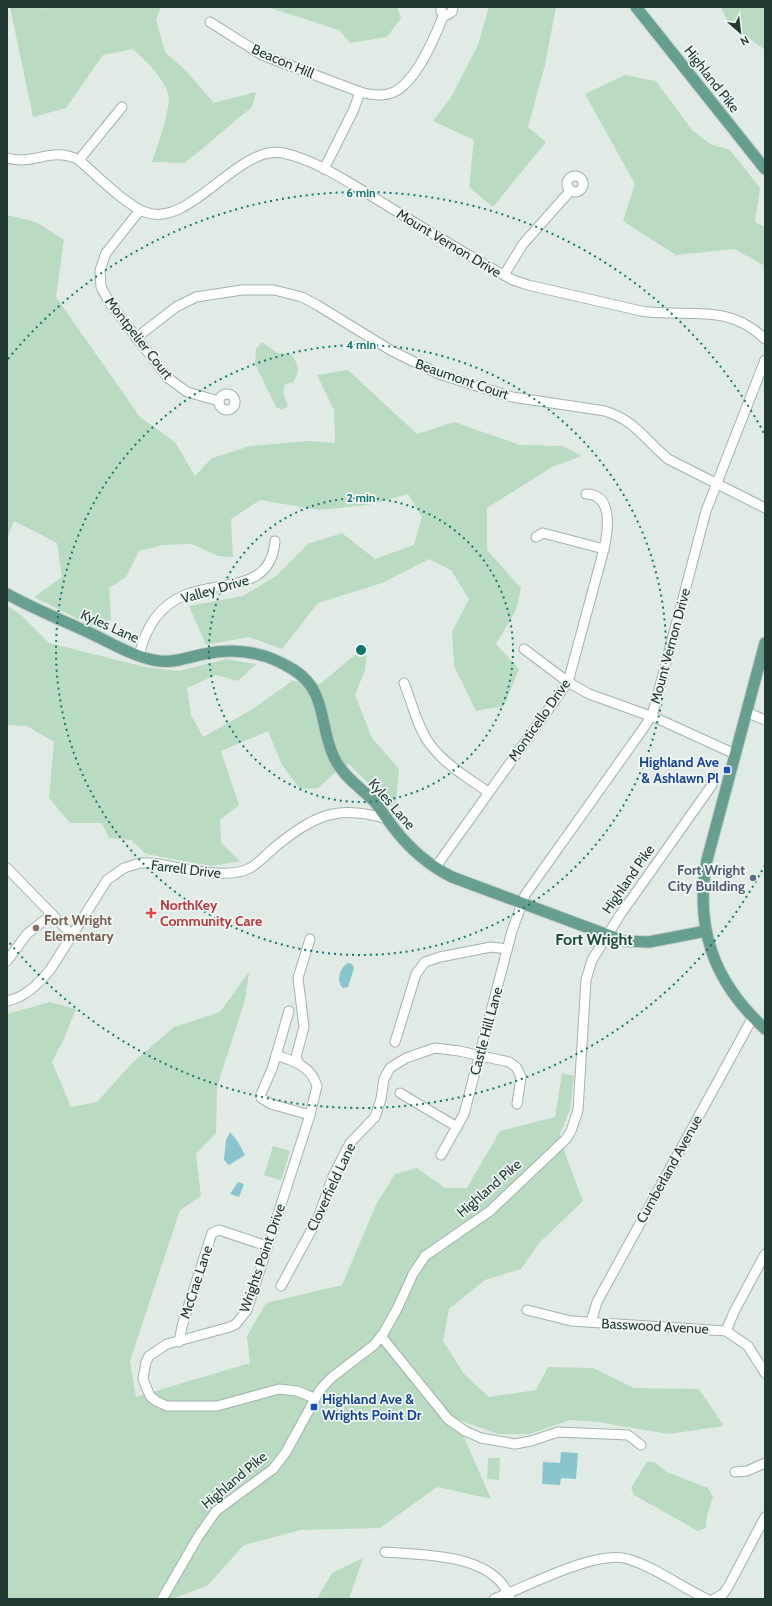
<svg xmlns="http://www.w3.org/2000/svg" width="772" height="1606" font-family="Cabin,sans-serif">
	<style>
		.green { fill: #b9dbc2 }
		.water { fill: #89c5cf }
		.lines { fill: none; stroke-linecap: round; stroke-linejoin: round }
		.minor-casing { stroke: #a3b2ad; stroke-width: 11 }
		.major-casing { stroke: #c1c8c6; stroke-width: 13 }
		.minor { stroke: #fff; stroke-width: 9 }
		.major { stroke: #669f8f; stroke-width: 11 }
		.ring { fill: none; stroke: #0f766e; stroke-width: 2; stroke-dasharray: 2 4 }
		.transit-dot { fill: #1a4fb4; stroke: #f0f7f4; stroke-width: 1.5 }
		.service-dot { fill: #5c6f8a; stroke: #f0f7f4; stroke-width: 1.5 }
		.health-dot { fill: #e0444e; stroke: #f0f7f4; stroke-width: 1.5 }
		.education-dot { fill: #8d6e63; stroke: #f0f7f4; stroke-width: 1.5 }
		.labels { text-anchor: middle; stroke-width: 3.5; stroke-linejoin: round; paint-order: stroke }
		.street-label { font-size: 14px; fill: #213a33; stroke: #f0f7f4 }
		.transit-label { font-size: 14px; font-weight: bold; fill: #164399; stroke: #f0f7f4; text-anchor: end }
		.service-label { font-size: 14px; font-weight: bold; fill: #4e5e75; stroke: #f0f7f4; text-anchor: end }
		.health-label { font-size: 14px; font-weight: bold; fill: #be3a42; stroke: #f0f7f4; text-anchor: start }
		.education-label { font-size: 14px; font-weight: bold; fill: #785e54; stroke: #f0f7f4; text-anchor: start }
		.quarter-label { font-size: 16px; font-weight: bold; fill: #1e4c40; stroke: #f0f7f4 }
		.centre { fill: #0f766e; stroke: #f0f7f4; stroke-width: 2 }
		.ring-label { font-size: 12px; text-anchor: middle; font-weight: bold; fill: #0f766e; stroke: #f0f7f4; stroke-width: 3.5; stroke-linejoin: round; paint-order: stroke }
	</style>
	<rect width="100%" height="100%" fill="#e0ebe6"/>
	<!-- green -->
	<g class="green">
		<path d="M 10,7 C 20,7 52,10 58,7 L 161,7 L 156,20 L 165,52 L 186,71 L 214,103 L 256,92 L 252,107 L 185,163 L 152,162 C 157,147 172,107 168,93 C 162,76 146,61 133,49 L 103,55 L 66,108 L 33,117 Z"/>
		<path d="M 267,7 L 397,7 L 401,18 L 387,37 L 350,43 L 339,30 Z"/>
		<path d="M 489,7 L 556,7 L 545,65 L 528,127 L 546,142 L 493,207 L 469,187 L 474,140 L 433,121 L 450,99 L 478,45 Z"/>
		<path d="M 721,7 L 765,7 L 765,50 L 729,24 Z"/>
		<path d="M 625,75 L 656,81 L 692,130 L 710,144 L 730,150 L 760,188 L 755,222 L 765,227 L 765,266 L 734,249 L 676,255 L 623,221 L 635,184 L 585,94 Z"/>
		<path d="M 7,215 L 36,222 L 64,240 L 56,297 L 140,417 L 175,442 L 195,476 L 212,458 L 250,446 L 308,441 L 335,443 L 334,410 L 317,375 L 348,370 L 417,434 L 454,422 L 520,445 L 563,446 L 582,456 L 552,467 L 487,508 L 487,550 L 521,588 L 516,610 L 496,644 L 519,669 L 504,706 L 476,711 L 454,666 L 452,632 L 469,599 L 451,570 L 429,559 L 382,583 L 318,603 L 282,649 L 248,637 L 206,645 L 189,606 L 243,596 L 276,576 L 308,544 L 342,533 L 375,559 L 414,545 L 422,517 L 408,494 L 368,505 L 319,510 L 260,500 L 231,519 L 233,557 L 218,556 L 192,544 L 162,545 L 139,551 L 126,577 L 109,588 L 111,619 L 96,628 L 34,597 L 62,577 L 57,543 L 14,521 L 7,539 Z"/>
		<path d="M 262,342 L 277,353 L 291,354 C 299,366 301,370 293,382 L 285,384 L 283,392 L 288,406 L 282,410 L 276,407 L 255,364 L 256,349 Z"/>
		<path d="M 7,605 L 23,617 L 49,643 L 145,667 L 179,671 L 226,659 L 256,664 L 238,681 L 216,675 L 187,688 L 191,715 L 203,737 L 251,710 L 292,681 L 320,684 L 368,644 L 365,670 L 355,695 L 372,738 L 399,769 L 395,811 L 349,764 L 340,768 L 318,788 L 300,789 L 282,765 L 268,731 L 221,751 L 239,805 L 220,820 L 221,843 L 240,861 L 211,866 L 146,854 L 131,840 L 109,838 L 102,823 L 70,823 L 49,798 L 54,742 L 27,726 L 7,725 Z"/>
		<path d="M 249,972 L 245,1000 L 217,1087 L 216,1133 L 196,1154 L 201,1196 L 180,1210 L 130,1361 L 136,1397 L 250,1363 L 247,1336 L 266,1303 L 342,1285 L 376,1205 L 395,1174 L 417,1168 L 445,1188 L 467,1188 L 500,1131 L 555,1117 L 562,1073 L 574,1076 L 570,1110 L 560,1134 L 566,1156 L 583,1201 L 539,1243 L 521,1269 L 485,1280 L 449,1309 L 443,1341 L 464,1374 L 489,1397 L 536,1390 L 548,1367 L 593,1368 L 634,1388 L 699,1389 L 724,1426 L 669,1434 L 598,1422 L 570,1420 L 530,1434 L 498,1434 L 456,1419 L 491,1499 L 437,1487 L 380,1528 L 301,1530 L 244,1545 L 207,1586 L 171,1599 L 7,1599 L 7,1014 L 50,1002 L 76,1009 L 64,1039 L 52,1062 L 71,1107 L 97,1102 L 131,1064 L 174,1027 L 220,1012 Z"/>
		<path d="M 273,1146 L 290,1151 L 281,1180 L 264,1175 Z"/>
		<path d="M 488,1458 L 500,1458 L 499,1480 L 487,1479 Z"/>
		<path d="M 647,1462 L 654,1462 L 667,1472 L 708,1488 L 713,1497 L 707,1515 L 706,1528 L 698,1531 L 634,1495 L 631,1488 Z"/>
		<path d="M 363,1558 L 349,1599 L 317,1599 L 332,1573 Z"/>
	</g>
	<!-- water -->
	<g class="water">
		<path d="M 348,963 L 352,964 L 354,968 L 348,987 L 343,988 C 336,982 339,968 348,963 Z"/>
		<path d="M 230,1132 L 238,1142 L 245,1155 L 229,1165 L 224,1160 L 226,1140 Z"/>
		<path d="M 238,1182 L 244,1184 L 239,1197 L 230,1194 Z"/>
		<path d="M 561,1452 L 578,1453 L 576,1479 L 561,1478 L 560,1485 L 542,1484 L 543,1462 L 560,1463 Z"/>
	</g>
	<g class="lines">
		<!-- minor casing -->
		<g class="minor-casing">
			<g id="minor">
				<path d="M 441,7 L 441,12 L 447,15 L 452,12 L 453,7"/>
				<path d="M 210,22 L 262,55 L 360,92 C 372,95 383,97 394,92 C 417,81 435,37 444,14"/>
				<path d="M 7,158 C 34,166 51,146 79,160 C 95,174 126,205 145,212 C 189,230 238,144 283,153 C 315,160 343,179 370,195 C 417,224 464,254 513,280 L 528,285 L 641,311 C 687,318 727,302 765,339"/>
				<path d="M 79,160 L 122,107"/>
				<path d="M 324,169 L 354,109 L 360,92"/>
				<circle cx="575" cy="184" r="8"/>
				<path d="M 140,210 L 106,253 L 100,270 L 101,287 L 109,302 L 168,378 L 187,392 L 219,401"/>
				<path d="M 504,275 L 523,244 L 571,190"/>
				<path d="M 136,338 L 176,307 L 196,297 L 242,290 L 274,290 L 302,297 L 317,305 L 392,351 L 439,374 L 512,397 L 605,411 C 636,421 645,440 668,459 L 765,508"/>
				<circle cx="227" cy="402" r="8"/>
				<path d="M 536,537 L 543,533 L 604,549"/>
				<path d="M 524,649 L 568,682 L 589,694 L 656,718 L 735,754"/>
				<path d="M 139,656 C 145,629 158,606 185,595 C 220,580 271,593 275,541"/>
				<path d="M 404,683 C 412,703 417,726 429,743 C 444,764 468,778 488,792"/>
				<path d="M 746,712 L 765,720"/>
				<path d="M 7,868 L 72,935"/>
				<path d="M 435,868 L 568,682 L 604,549 C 608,531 614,494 586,494"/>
				<path d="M 7,961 L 27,934 L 52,914"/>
				<path d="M 7,1001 C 26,997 38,984 50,970 L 107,880 L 124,868 L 140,863 L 151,863 C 177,866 227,881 250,868 C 258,864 268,853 275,847 C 315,815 337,804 387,819"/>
				<path d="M 289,1011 L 272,1069 L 261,1094 L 261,1098 L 271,1104 L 310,1115"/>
				<path d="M 395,1042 L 416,974 L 425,962 L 440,957 L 491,947 L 507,949"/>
				<path d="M 276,1055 C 294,1061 311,1066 317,1086 L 310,1115 L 247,1310 L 236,1324 L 230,1327 L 167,1344 L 149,1356 L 146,1362 L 143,1379 L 150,1396 L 156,1401 L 167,1406 L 217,1406 L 279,1389 L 297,1391 L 314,1398"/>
				<path d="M 298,1062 L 296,1057 L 304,1027 L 298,978 L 310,939"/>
				<path d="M 400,1093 L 457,1127"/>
				<path d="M 441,1155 L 464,1114 L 512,931 L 525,895 L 645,726 L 653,712 L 706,511 L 765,360"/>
				<path d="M 281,1286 L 318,1218 L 333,1176 L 350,1143 L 375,1117 L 381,1099 L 384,1079 L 390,1068 L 406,1058 L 435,1048 L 459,1051 L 509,1062 L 516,1067 L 521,1077 L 517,1104"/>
				<path d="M 527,1310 L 571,1321 L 726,1331 L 748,1346 L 765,1373"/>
				<path d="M 591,1322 L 597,1302 L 753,1017"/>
				<path d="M 726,1331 L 734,1312 L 765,1254"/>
				<path d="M 381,1336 L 448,1419 L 465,1431 L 481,1438 L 515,1444 L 531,1441 L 558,1432 L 628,1435 L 641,1445"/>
				<path d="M 179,1342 L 182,1326 L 212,1233 L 219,1230 L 267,1246"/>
				<path d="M 735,1472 L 747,1471 L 765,1463"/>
				<path d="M 385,1552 C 423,1555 494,1553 510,1598"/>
				<path d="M 162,1599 L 198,1537 L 216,1511 L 273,1469 L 286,1452 L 320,1390 L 331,1378 L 374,1345 L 383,1334 L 397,1309 L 413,1274 L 425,1256 L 490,1211 L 566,1139 L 571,1131 L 578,1110 L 586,980 L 592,960 L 620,915 L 712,785"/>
				<path d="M 494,1599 C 527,1587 596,1549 628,1559 C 655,1567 681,1587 707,1599"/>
				<path d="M 714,1599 L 723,1594 L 728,1587 L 765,1517"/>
			</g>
		</g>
		<!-- major casing -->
		<g class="major-casing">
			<g id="major">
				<path d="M 636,7 L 765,169"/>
				<path d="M 7,594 C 34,609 64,621 92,634 C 113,644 136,658 159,661 C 175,663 189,657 204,654 C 236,647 266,652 294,670 C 327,691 319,724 333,755 C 341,775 360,787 375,802 C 381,810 387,819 393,827 C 409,848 428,865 452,877 L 624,941 L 649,942 L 706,931"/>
				<path d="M 765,643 L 707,860 C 694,928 714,982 765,1029"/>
			</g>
		</g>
		<!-- minor -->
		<use href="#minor" class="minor"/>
		<!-- major -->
		<use href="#major" class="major"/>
	</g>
	<!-- distance rings -->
	<g class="ring">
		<circle cx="361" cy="650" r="152"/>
		<circle cx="361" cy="650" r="305"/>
		<path d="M765 865A457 457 0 0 1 8 941M8 359A457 457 0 0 1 765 435"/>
	</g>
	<!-- markers -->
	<g class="transit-dot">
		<rect x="723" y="766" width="8" height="8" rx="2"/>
		<rect x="310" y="1403" width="8" height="8" rx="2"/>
	</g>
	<circle class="service-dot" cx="753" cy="878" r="4"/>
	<path class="health-dot" d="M149 907h4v4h4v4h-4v4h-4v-4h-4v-4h4z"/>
	<circle class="education-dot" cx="36" cy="928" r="4"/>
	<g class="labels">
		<!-- street labels -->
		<g class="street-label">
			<text transform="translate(283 61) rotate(23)" y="5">Beacon Hill</text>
			<text transform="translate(712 79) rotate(52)" y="5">Highland Pike</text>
			<text transform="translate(449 243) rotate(31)" y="5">Mount Vernon Drive</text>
			<text transform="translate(139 338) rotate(52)" y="5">Montpelier Court</text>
			<text transform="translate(462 379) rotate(19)" y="5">Beaumont Court</text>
			<text transform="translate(215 589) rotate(-16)" y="5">Valley Drive</text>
			<text transform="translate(110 626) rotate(24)" y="5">Kyles Lane</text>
			<text transform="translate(670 646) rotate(-75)" y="5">Mount Vernon Drive</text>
			<text transform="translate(539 720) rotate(-55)" y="5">Monticello Drive</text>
			<text transform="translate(392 804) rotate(49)" y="5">Kyles Lane</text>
			<text transform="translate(186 869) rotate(7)" y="5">Farrell Drive</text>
			<text transform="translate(628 879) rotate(-55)" y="5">Highland Pike</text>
			<text transform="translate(486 1031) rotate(-75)" y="5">Castle Hill Lane</text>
			<text transform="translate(669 1169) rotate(-61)" y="5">Cumberland Avenue</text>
			<text transform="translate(331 1187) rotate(-65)" y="5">Cloverfield Lane</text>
			<text transform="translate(489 1188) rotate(-41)" y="5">Highland Pike</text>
			<text transform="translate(262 1258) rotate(-71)" y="5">Wrights Point Drive</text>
			<text transform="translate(196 1282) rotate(-72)" y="5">McCrae Lane</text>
			<text transform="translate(655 1326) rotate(3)" y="5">Basswood Avenue</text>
			<text transform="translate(234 1480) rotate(-40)" y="5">Highland Pike</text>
		</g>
		<!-- transit labels -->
		<g class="transit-label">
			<text x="719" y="767">Highland Ave<tspan x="719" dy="16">&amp; Ashlawn Pl</tspan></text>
			<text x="322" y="1404" text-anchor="start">Highland Ave &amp;<tspan x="322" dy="16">Wrights Point Dr</tspan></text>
		</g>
		<!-- service labels -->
		<g class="service-label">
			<text x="745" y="875">Fort Wright<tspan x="745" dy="16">City Building</tspan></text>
		</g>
		<!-- health labels -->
		<g class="health-label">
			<text x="160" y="910">NorthKey<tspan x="160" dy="16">Community Care</tspan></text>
		</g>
		<!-- education labels -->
		<g class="education-label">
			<text x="44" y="925">Fort Wright<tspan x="44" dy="16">Elementary</tspan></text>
		</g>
		<!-- quarter labels -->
		<g class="quarter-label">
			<text x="594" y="945">Fort Wright</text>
		</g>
	</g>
	<circle cx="361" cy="650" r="6" class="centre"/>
	<g class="ring-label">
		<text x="361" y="197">6 min</text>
		<text x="361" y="349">4 min</text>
		<text x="361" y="502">2 min</text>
	</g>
	<!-- border -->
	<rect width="772" height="1606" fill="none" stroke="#213a33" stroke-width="16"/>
	<!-- north arrow -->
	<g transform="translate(740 32) rotate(152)" stroke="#f0f7f4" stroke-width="3" paint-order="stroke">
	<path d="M0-3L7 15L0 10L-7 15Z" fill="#213a33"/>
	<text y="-6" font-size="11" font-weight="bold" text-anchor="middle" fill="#213a33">N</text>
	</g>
</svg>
